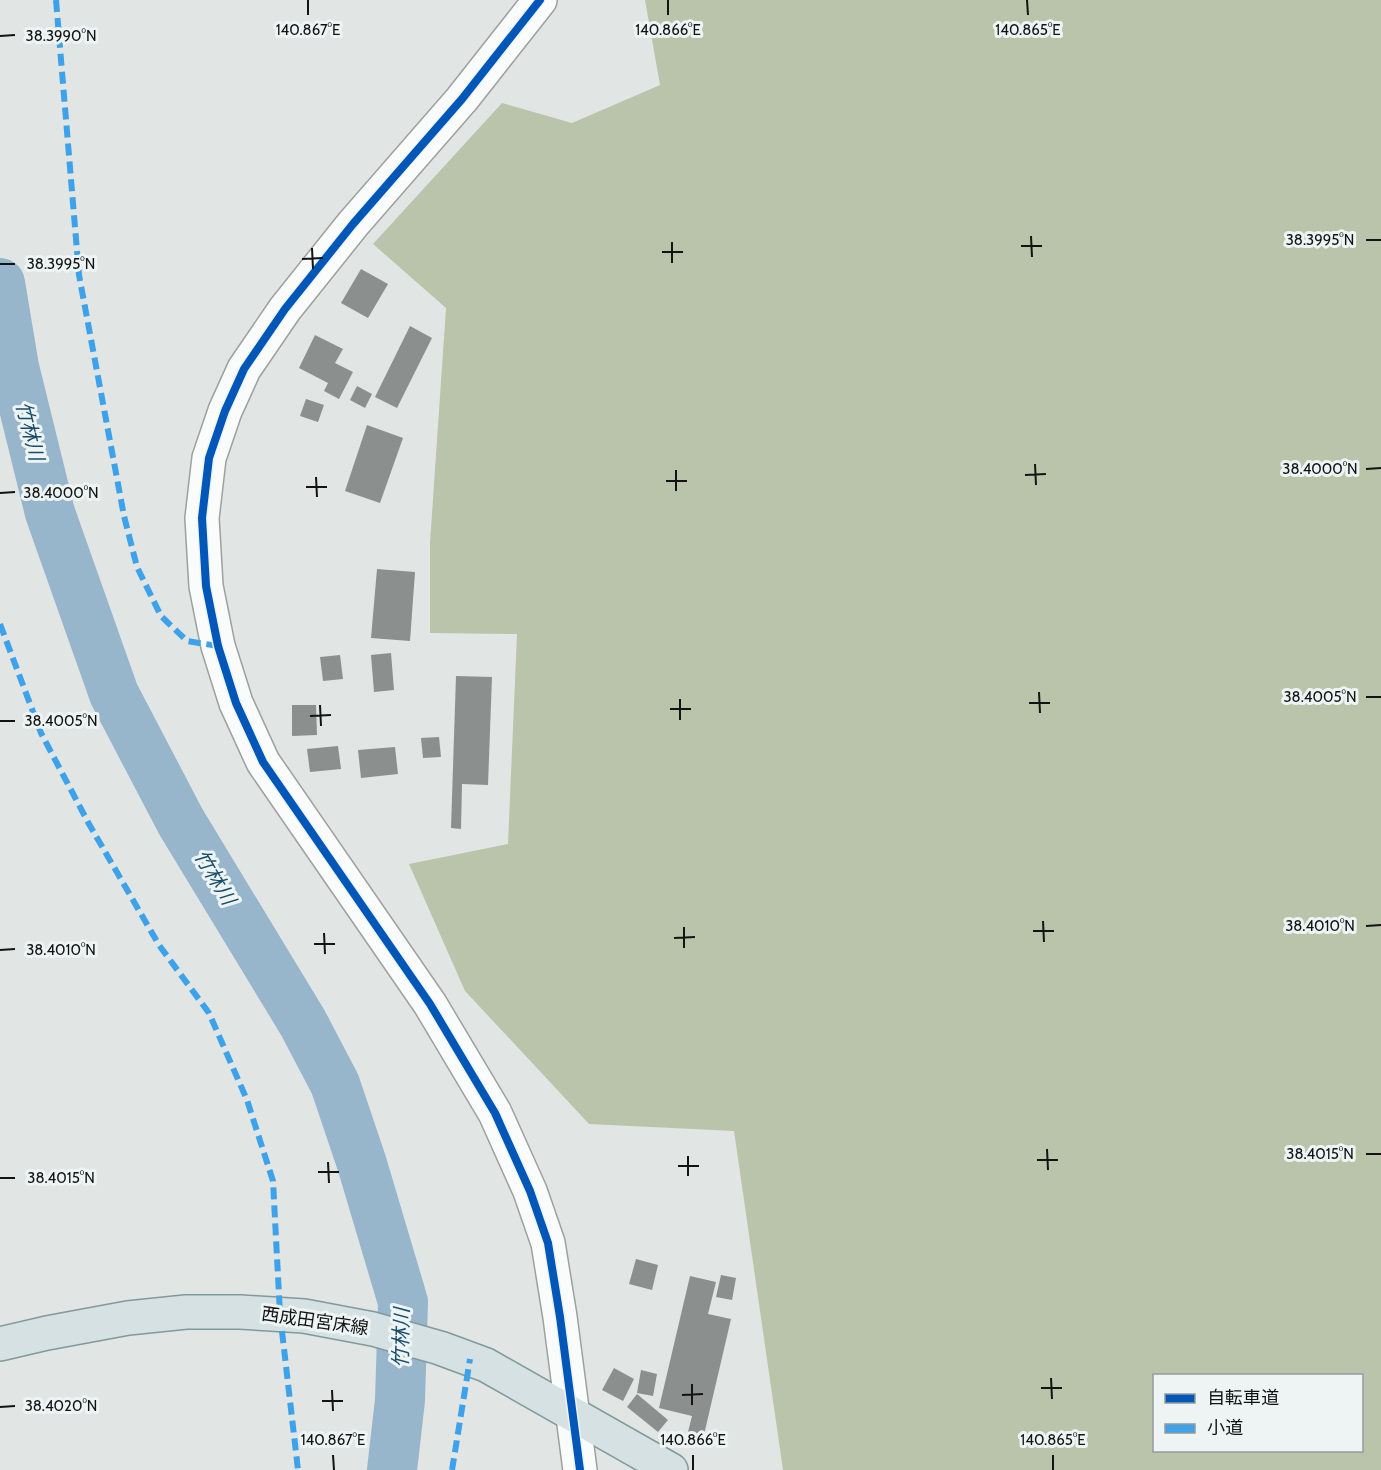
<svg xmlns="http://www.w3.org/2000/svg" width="1381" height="1470" font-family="Cabin,'Noto Sans JP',sans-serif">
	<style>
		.forest { fill: #bac4aa; fill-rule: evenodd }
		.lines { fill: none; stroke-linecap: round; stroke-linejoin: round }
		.river { stroke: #97b6cc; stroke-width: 50 }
		.building { fill: #8b8f8d }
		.minor-casing { stroke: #9da09f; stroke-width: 36 }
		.major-casing { stroke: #82999b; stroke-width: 36 }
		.minor { stroke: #fafbfb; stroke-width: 33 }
		.major { stroke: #d5e1e2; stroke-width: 33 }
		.quiet { stroke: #3da2ea; stroke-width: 6; stroke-dasharray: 12 6; stroke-linecap: butt }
		.cycleway-casing { stroke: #edf4f3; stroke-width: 11 }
		.cycleway { stroke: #0057b8; stroke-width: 8 }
		.ticks { fill: none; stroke: #121414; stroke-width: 2 }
		.labels { text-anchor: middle; stroke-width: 6; stroke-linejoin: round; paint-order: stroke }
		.street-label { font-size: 18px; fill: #121414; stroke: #edf4f3 }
		.water-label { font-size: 20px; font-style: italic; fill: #174c6b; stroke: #edf4f3 }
		.ticks-label { font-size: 15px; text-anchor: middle; fill: #121414; stroke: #edf4f3; stroke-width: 6; stroke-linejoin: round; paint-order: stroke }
	</style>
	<rect width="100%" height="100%" fill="#e1e6e4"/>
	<!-- forest -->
	<path class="forest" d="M 645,0 L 1381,0 L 1381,1470 L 783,1470 L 734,1131 L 589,1124 L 465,991 L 409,864 L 508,844 L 517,634 L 430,633 L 430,543 L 446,308 L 373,244 L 502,103 L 572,123 L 660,85 ZM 1154,1376 L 1362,1376 L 1362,1450 L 1154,1450 Z"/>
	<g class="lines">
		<!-- river -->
		<path class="river" d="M 0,283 L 14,367 L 50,513 L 114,694 L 181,822 L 303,1023 L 335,1084 L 362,1164 L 403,1302 L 400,1400 L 392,1470"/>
	</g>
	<!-- building -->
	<g class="building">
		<path d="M 361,269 L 388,284 L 368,318 L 341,303 Z"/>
		<path d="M 410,326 L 432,338 L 397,408 L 375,397 Z"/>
		<path d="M 315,335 L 343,349 L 335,363 L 353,372 L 339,399 L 324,391 L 328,383 L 299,368 Z"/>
		<path d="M 357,386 L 372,394 L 365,408 L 350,400 Z"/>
		<path d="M 306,399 L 324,405 L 318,422 L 300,416 Z"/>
		<path d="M 367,425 L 403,438 L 380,503 L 345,491 Z"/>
		<path d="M 377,569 L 415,572 L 410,641 L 371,638 Z"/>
		<path d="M 391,653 L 394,690 L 374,692 L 371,655 Z"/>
		<path d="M 340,655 L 343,679 L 323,681 L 320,657 Z"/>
		<path d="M 456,676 L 492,677 L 488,785 L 462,784 L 461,829 L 451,828 Z"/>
		<path d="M 292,705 L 316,705 L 317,735 L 292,736 Z"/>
		<path d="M 439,737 L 441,757 L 423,758 L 421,738 Z"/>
		<path d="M 338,746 L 341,769 L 310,772 L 307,749 Z"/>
		<path d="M 395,747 L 398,774 L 361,778 L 358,750 Z"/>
		<path d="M 636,1259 L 658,1265 L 652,1290 L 629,1284 Z"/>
		<path d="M 721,1275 L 736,1278 L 732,1300 L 716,1297 Z"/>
		<path d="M 690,1276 L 716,1282 L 708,1314 L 731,1319 L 703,1439 L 687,1436 L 692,1416 L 659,1408 Z"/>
		<path d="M 614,1368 L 634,1379 L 623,1401 L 602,1390 Z"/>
		<path d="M 641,1370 L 657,1374 L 653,1396 L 637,1393 Z"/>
		<path d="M 637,1394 L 668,1420 L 658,1432 L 627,1407 Z"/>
	</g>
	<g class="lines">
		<!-- minor casing -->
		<g class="minor-casing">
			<path id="minor" d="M 540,0 L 462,99 L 353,224 L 285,309 L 244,369 L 225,411 L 209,458 L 202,518 L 206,586 L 218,646 L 236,703 L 263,762 L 430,1004 L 495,1113 L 530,1191 L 548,1243 L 560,1317 L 580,1470"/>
		</g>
		<!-- major casing -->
		<g class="major-casing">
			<path id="major" d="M 0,1344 L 47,1333 L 128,1318 L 186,1312 L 240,1312 L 304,1316 L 373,1329 L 440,1348 L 486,1365 L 671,1470"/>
		</g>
		<!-- minor -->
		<use href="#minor" class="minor"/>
		<!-- major -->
		<use href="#major" class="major"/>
		<!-- quiet -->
		<g class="quiet">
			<path d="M 56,0 L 79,275 L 124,516 L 137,567 L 161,616 L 187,641 L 218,646"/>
			<path d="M 0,624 L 41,733 L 89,824 L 159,945 L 209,1013 L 247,1100 L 273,1181 L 280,1314 L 298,1470"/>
			<path d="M 452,1470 L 470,1359"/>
		</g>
		<!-- cycleway casing -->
		<g class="cycleway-casing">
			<path id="cycleway" d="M 540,0 L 462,99 L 353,224 L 285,309 L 244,369 L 225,411 L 209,458 L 202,518 L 206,586 L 218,646 L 236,703 L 263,762 L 430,1004 L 495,1113 L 530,1191 L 548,1243 L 560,1317 L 580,1470"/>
		</g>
		<!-- cycleway -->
		<use href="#cycleway" class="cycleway"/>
	</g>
	<!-- ticks -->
	<path class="ticks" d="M 308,0 L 308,15M 668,0 L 668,15M 1027,0 L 1028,15M 0,36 L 15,35M 1031,236 L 1032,257M 1366,240 L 1381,240M 672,242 L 672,263M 1021,246 L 1042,246M 312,248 L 313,269M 662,252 L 683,252M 302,259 L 323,258M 0,264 L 15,264M 1035,464 L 1036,485M 1366,469 L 1381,468M 676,470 L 676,491M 1025,475 L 1046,474M 316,477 L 317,497M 666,481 L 687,481M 306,487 L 327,487M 0,493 L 15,492M 1039,692 L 1040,713M 1366,697 L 1381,697M 680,699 L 680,720M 1029,703 L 1050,703M 320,705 L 321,726M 670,709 L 691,709M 310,716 L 331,715M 0,721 L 15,721M 1043,921 L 1044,942M 1366,926 L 1381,925M 684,927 L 684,948M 1033,931 L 1054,931M 324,933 L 325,954M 674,938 L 695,937M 314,944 L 335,944M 0,950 L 15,949M 1047,1149 L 1048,1170M 1366,1154 L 1381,1154M 688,1156 L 688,1176M 1037,1160 L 1058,1160M 328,1162 L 329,1183M 678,1166 L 699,1166M 318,1172 L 339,1172M 0,1178 L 15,1178M 1051,1378 L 1052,1399M 692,1384 L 692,1405M 1041,1388 L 1062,1388M 332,1390 L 333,1411M 682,1395 L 703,1394M 322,1401 L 343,1401M 0,1407 L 15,1406M 333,1455 L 334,1470M 693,1455 L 693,1470M 1053,1455 L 1053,1470"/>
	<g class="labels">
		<!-- street labels -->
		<g class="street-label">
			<text transform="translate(315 1321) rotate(8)" y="6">西成田宮床線</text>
		</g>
		<!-- water labels -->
		<g class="water-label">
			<text transform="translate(30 431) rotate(76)" y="7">竹林川</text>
			<text transform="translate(215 877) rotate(59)" y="7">竹林川</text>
			<text transform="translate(401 1338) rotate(-89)" y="7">竹林川</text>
		</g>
	</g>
	<g class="ticks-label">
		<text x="308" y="35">140.867°E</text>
		<text x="668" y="35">140.866°E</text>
		<text x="1028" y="35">140.865°E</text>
		<text x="61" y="41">38.3990°N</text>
		<text x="1320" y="245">38.3995°N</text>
		<text x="61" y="269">38.3995°N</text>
		<text x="1320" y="474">38.4000°N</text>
		<text x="61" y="498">38.4000°N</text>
		<text x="1320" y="702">38.4005°N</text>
		<text x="61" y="726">38.4005°N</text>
		<text x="1320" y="931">38.4010°N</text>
		<text x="61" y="955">38.4010°N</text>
		<text x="1320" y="1159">38.4015°N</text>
		<text x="61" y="1183">38.4015°N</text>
		<text x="61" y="1411">38.4020°N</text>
		<text x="333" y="1445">140.867°E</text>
		<text x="693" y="1445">140.866°E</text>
		<text x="1053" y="1445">140.865°E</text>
	</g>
	<!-- legend -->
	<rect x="1153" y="1374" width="210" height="78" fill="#edf4f3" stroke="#959a9a" stroke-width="1.5"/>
	<rect x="1165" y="1394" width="30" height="9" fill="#0057b8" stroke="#959a9a" stroke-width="1.5"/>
	<text x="1207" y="1404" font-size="18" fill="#121414">自転車道</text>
	<rect x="1165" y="1424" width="30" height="9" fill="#3da2ea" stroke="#959a9a" stroke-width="1.5"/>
	<text x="1207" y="1434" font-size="18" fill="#121414">小道</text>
</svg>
